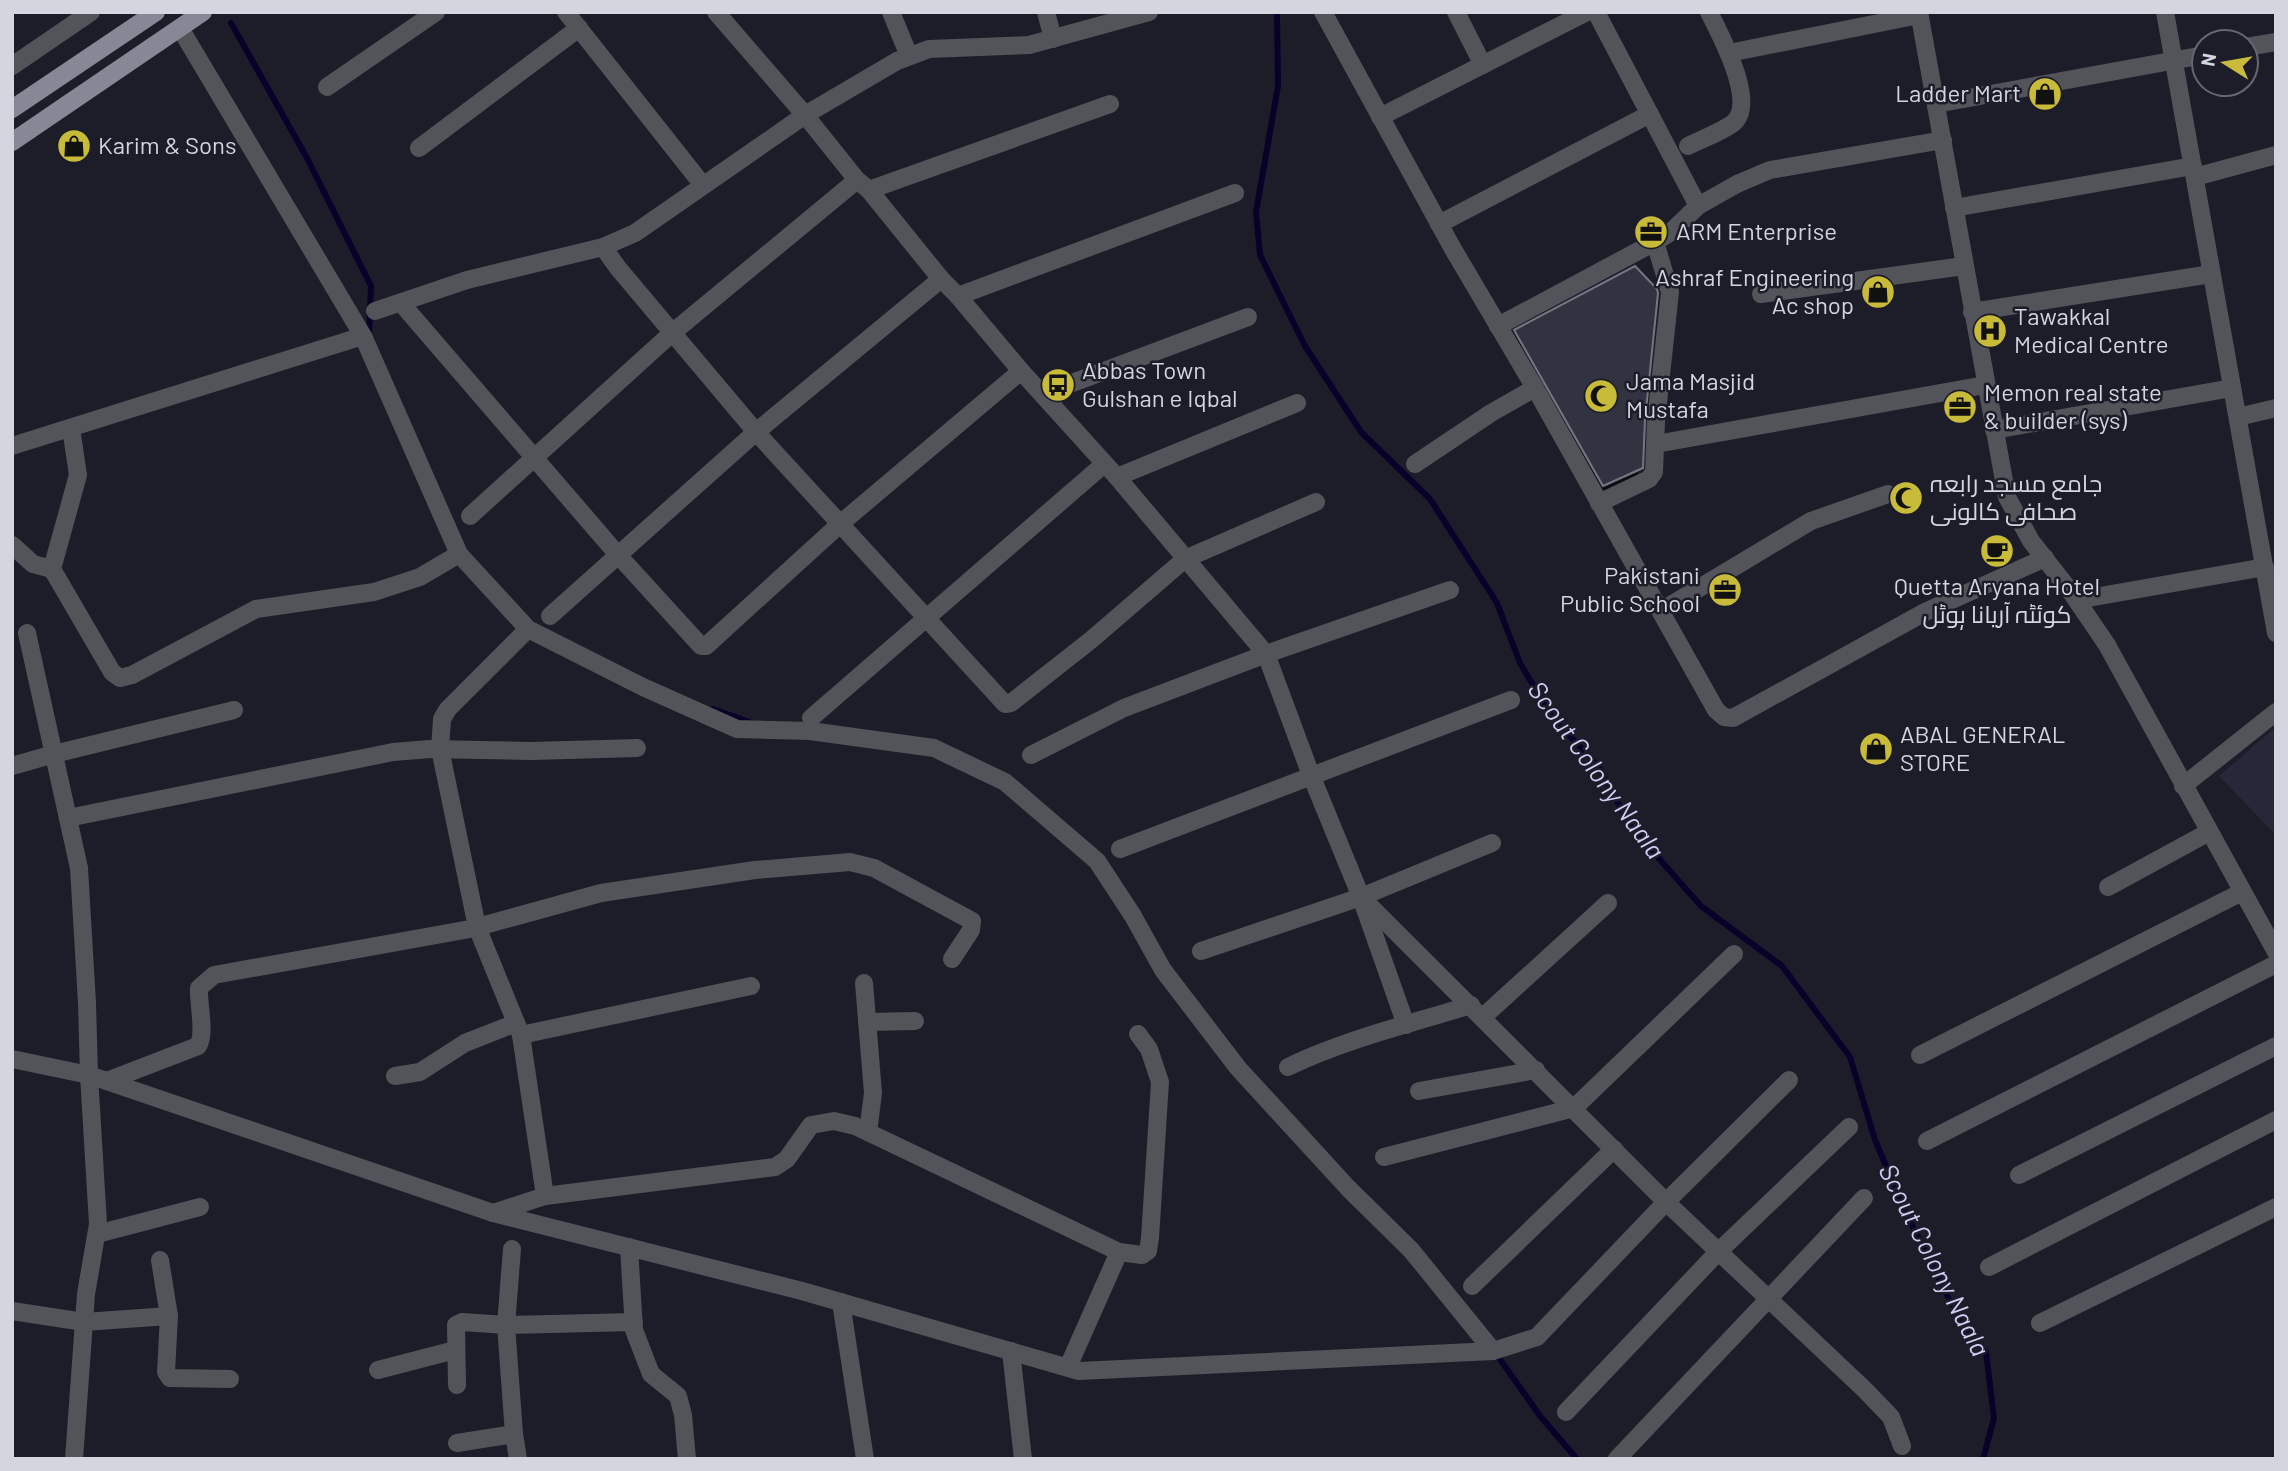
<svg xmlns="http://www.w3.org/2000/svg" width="2288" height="1471" font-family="Barlow,Cairo,sans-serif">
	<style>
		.built { fill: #262738 }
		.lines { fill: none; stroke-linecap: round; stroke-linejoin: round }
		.stream { stroke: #080129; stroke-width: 6 }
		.building { fill: #333341; stroke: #757685; stroke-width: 2; filter: url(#shadow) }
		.minor { stroke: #53535a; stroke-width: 18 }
		.major { stroke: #878896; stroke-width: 18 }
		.labels { text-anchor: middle; stroke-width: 5; stroke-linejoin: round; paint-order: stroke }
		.poi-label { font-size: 24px; fill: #d4d5de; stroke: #1d1d2a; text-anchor: start }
		.water-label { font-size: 26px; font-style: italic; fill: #ced0f5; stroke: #1d1d2a }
	</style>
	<defs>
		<filter id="shadow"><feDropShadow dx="-6" dy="6" stdDeviation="0" flood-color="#0009"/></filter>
	</defs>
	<rect width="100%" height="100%" fill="#1d1d2a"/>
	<!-- built -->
	<path class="built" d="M 2276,727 L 2276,835 L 2219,776 Z"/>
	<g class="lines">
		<!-- stream -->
		<g class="stream">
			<path d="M 1277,12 L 1278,86 L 1256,212 L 1260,255 L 1305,346 L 1361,432 L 1430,499 L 1497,603 L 1520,663 L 1552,717 L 1598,766 L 1631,827 L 1701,906 L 1782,966 L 1850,1057 L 1875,1140 L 1906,1213 L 1962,1325 L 1986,1352 L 1994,1418 L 1983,1459"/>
			<path d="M 231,23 L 307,158 L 371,286 L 369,336"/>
			<path d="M 713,709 L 752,723"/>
			<path d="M 1497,1355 L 1540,1416 L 1577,1459"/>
		</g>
	</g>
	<!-- building -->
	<path class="building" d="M 1635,266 L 1657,289 L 1658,293 L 1645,420 L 1643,468 L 1603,486 L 1514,330 Z"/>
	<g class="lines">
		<!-- minor -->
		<g class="minor">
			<path d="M 566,12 L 702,184"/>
			<path d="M 716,12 L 805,115 L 857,180 L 869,190 L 941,279 L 958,296 L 1021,371 L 1117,477 L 1266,654 L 1311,775 L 1361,897 L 1666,1202 L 1864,1389 L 1891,1417 L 1902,1446"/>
			<path d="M 891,12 L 909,56"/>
			<path d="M 1046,12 L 1053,39"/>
			<path d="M 1323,12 L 1453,249 L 1535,388 L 1716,710 L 1724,717 L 1733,718 L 1925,612 L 2045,558"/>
			<path d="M 1456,12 L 1483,65"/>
			<path d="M 1596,12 L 1698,206"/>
			<path d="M 1919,12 L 2007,497 L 2031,541 L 2071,592 L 2107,645 L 2276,952"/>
			<path d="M 2165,12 L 2276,633"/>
			<path d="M 180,28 L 363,336 L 459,554 L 528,629 L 643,687 L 737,729 L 810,731 L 934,748 L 1005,782 L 1097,861 L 1133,916 L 1163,970 L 1238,1068 L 1349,1189 L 1411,1250 L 1493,1351"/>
			<path d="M 2246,47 L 2276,42"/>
			<path d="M 1729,53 L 1919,15"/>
			<path d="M 12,66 L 91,12"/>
			<path d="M 327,87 L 436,12"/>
			<path d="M 1936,104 L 2204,55"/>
			<path d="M 1380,117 L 1587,12"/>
			<path d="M 1688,146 C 1702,139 1719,133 1732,124 C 1759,105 1720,35 1709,12"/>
			<path d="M 419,148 L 579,28"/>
			<path d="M 2195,177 L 2276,155"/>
			<path d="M 869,190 L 1110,104"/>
			<path d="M 1954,208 L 2193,166"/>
			<path d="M 1439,224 L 1650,114"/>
			<path d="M 603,247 L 618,268 L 756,432 L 1005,704 L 1011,703 L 1091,640 L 1185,559 L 1316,502"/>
			<path d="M 1761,294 L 1964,266"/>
			<path d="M 958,296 L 1235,193"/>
			<path d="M 401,303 L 618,555 L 701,646 L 706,646 L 840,524 L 1021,371"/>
			<path d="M 375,311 L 467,280 L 603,247 L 635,233 L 805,115 L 897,61 L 929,49 L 1029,45 L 1149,12"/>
			<path d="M 1972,312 L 2211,274"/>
			<path d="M 1498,326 L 1655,242 L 1671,232 L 1698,206 L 1737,184 L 1770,170 L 1943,140"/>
			<path d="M 1043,394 L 1248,317"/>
			<path d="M 2238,417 L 2276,408"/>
			<path d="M 71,428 L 78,475 L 52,569 L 112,672 L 120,678 L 132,675 L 256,609 L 374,592 L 420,577 L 459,554"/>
			<path d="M 1994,430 L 2232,388"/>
			<path d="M 1656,444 L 1985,385"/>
			<path d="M 12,446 L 363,336"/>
			<path d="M 1415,464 L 1491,413 L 1535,388"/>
			<path d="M 1117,477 L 1297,403"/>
			<path d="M 1599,503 L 1649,479 L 1654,472 L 1656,421 L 1670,292 L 1655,242"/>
			<path d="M 470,516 L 672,333 L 857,180"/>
			<path d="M 12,545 L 33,564 L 52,569"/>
			<path d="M 2077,600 L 2265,567"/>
			<path d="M 1661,611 L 1811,521 L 1888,494"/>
			<path d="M 550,616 L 756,432 L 941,279"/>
			<path d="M 528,629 L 448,709 L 442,719 L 440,749 L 477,927 L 521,1035 L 545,1196"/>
			<path d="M 27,633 L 79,868 L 87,1003 L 89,1075 L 98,1224 L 86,1294 L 74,1459"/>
			<path d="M 811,718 L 1103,465"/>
			<path d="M 1031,755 L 1124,708 L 1266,654 L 1450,590"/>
			<path d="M 12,766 L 54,754 L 234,710"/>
			<path d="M 2183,786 L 2276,712"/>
			<path d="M 68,818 L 393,752 L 430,749 L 532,751 L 637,748"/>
			<path d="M 1120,849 L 1511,700"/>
			<path d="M 2108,887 L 2209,832"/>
			<path d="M 1363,903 L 1406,1025"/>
			<path d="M 1201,951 L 1361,897 L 1492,843"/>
			<path d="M 864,983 L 873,1093 L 868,1132"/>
			<path d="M 1483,1017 L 1608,903"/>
			<path d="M 867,1022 L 915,1021"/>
			<path d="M 521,1035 L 751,986"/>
			<path d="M 1920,1055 L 2242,892"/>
			<path d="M 12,1059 L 89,1075 L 493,1213 L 802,1291 L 1079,1371 L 1493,1351 L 1537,1337 L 1666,1202 L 1789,1080"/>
			<path d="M 1288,1067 C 1346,1039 1410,1024 1471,1005"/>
			<path d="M 395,1076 L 420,1072 L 465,1043 L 516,1023"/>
			<path d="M 107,1081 L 198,1046 C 206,1034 198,1003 199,988 L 214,975 L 470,929 L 601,893 L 755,870 L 850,862 L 874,868 L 972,921 L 971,930 L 952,959"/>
			<path d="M 1419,1091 L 1536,1070"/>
			<path d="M 1927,1141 L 2276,964"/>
			<path d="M 1384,1157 L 1574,1108 L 1734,954"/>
			<path d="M 2019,1175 L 2276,1046"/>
			<path d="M 493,1213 L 545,1196 L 775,1167 L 787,1159 L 811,1125 L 834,1121 L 855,1126 L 1119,1252 L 1142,1255 L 1148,1251 L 1150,1238 L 1160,1082 L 1149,1049 L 1138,1034"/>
			<path d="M 97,1234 L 200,1207"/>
			<path d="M 629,1247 L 634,1330 L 651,1374 L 678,1396 L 683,1415 L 687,1459"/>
			<path d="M 512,1249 L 506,1325 L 514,1434 L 518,1459"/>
			<path d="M 160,1260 L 169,1316 L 166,1372 L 170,1378 L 230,1379"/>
			<path d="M 1989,1267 L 2276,1120"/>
			<path d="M 1472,1286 L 1614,1149"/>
			<path d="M 841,1302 L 865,1459"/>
			<path d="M 12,1311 L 84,1322 L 169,1316"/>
			<path d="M 2040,1323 L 2276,1207"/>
			<path d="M 1011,1351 L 1023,1459"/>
			<path d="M 1068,1367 L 1119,1252"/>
			<path d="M 378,1370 L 455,1350"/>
			<path d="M 457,1385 L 456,1325 L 462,1322 L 506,1325 L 634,1322"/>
			<path d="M 1566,1412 L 1719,1251 L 1849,1127"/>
			<path d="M 457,1443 L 514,1434"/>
			<path d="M 1617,1459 L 1864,1198"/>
		</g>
		<!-- major -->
		<g class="major">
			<path d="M 12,109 L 156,12"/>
			<path d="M 12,142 L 203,12"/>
		</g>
	</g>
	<!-- icons -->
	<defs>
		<g id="shop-disc" transform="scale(1.75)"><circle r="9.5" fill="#c9bb3a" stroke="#1d1d2a"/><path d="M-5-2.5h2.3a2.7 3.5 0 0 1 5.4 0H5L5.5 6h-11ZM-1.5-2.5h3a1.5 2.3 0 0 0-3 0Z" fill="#111"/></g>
		<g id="office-disc" transform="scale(1.75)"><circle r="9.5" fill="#c9bb3a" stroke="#1d1d2a"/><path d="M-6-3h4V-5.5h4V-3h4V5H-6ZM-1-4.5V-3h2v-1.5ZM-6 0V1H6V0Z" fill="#111"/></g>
		<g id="hospital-disc" transform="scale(1.75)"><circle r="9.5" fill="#c9bb3a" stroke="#1d1d2a"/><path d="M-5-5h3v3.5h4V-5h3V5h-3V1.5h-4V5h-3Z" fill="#111"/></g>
		<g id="bus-disc" transform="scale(1.75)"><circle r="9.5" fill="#c9bb3a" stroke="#1d1d2a"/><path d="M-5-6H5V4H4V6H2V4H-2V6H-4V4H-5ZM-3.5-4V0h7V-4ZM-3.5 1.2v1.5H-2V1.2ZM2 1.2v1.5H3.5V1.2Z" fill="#111"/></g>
		<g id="mosque-disc" transform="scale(1.75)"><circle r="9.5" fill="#c9bb3a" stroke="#1d1d2a"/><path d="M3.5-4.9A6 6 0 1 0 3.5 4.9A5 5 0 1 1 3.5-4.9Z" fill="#111"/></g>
		<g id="cafe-disc" transform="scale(1.75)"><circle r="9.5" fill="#c9bb3a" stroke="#1d1d2a"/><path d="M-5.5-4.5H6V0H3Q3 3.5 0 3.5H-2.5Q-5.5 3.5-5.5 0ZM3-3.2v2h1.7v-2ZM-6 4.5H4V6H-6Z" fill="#111"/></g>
	</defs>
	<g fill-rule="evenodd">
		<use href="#shop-disc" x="2045" y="94"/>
		<use href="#shop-disc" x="74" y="146"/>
		<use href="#office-disc" x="1651" y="232"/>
		<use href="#shop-disc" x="1878" y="292"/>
		<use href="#hospital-disc" x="1990" y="331"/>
		<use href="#bus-disc" x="1058" y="385"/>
		<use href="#mosque-disc" x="1601" y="396"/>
		<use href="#office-disc" x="1960" y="407"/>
		<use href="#mosque-disc" x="1906" y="498"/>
		<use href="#cafe-disc" x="1997" y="551"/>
		<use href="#office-disc" x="1725" y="590"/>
		<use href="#shop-disc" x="1876" y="749"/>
	</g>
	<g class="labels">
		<!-- poi labels -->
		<g class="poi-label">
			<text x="2021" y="102" text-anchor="end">Ladder Mart</text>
			<text x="98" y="154">Karim &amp; Sons</text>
			<text x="1676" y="240">ARM Enterprise</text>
			<text x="1854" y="286" text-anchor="end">Ashraf Engineering<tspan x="1854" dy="28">Ac shop</tspan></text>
			<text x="2014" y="325">Tawakkal<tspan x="2014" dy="28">Medical Centre</tspan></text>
			<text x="1082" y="379">Abbas Town<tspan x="1082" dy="28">Gulshan e Iqbal</tspan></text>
			<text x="1626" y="390">Jama Masjid<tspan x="1626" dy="28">Mustafa</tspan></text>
			<text x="1984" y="401">Memon real state<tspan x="1984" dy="28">&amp; builder (sys)</tspan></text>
			<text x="1930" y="492">جامع مسجد رابعہ<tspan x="1930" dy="28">صحافی کالونی</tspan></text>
			<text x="1700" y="584" text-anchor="end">Pakistani<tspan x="1700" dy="28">Public School</tspan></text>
			<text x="1997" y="595" text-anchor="middle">Quetta Aryana Hotel<tspan x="1997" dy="28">کوئٹہ آریانا ہوٹل</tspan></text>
			<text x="1900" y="743">ABAL GENERAL<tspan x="1900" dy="28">STORE</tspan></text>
		</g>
		<!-- water labels -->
		<g class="water-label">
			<text transform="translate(1596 770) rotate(54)" y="9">Scout Colony Naala</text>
			<text transform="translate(1934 1260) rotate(63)" y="9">Scout Colony Naala</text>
		</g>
	</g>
	<!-- border -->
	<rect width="2288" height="1471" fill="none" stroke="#d4d5de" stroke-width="28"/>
	<!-- north arrow -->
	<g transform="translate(2225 63) rotate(281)"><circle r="33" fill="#1d1d2a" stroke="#666772" stroke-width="2"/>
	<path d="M0-5L12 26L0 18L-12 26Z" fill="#c9bb3a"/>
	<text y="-10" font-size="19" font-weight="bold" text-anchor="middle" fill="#d4d5de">N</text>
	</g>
</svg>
